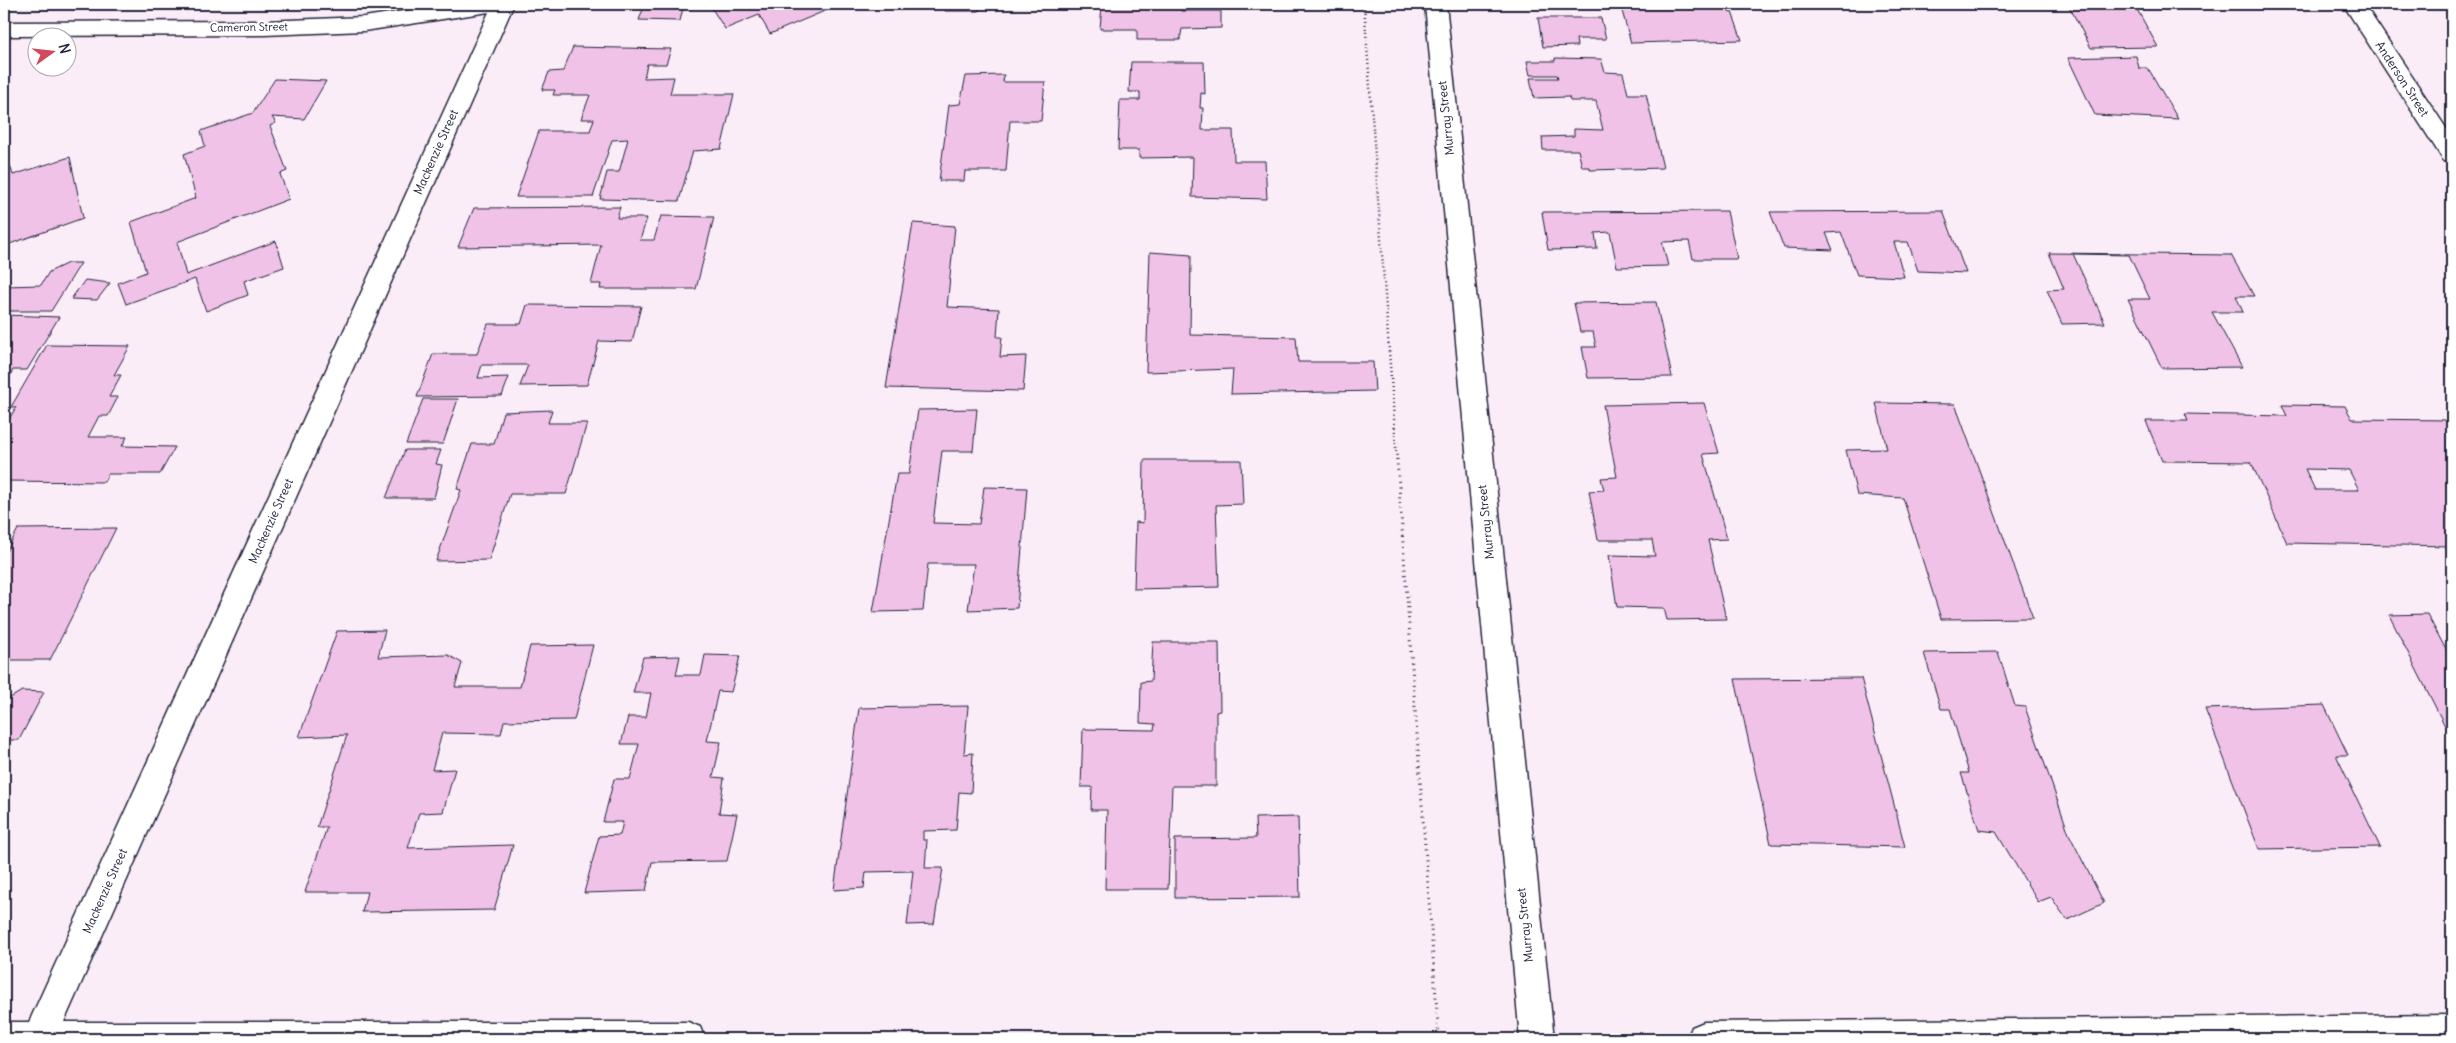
<svg xmlns="http://www.w3.org/2000/svg" width="2456" height="1043" font-family="Delius,sans-serif">
	<style>
		.building { fill: #f0c2e7; stroke: #22223b; fill-rule: evenodd }
		.lines { fill: none; stroke-linecap: round; stroke-linejoin: round }
		.minor-casing { stroke: #22223b; stroke-width: 3 }
		.path-far1 { stroke: #22223b; stroke-width: 2.5; stroke-dasharray: 1 3; stroke-linecap: butt }
		.path { stroke: #22223b; stroke-width: 3; stroke-dasharray: 1 4.5; stroke-linecap: butt }
		.minor { fill: #fff; fill-rule: evenodd }
		.labels { text-anchor: middle; stroke-width: 4.5; stroke-linejoin: round; paint-order: stroke }
		.far-street-label { font-size: 11px; fill: #22223b; stroke: #fff }
		.street-label { font-size: 12px; fill: #22223b; stroke: #fff }
	</style>
	<rect width="100%" height="100%" fill="#faedf8"/>
	<filter id="ink" filterUnits="userSpaceOnUse"><feTurbulence type="fractalNoise" baseFrequency=".02" numOctaves="2"/><feDisplacementMap in="SourceGraphic" scale="10" xChannelSelector="R" yChannelSelector="G"/><feConvolveMatrix kernelMatrix="1 2 1 2 8 2 1 2 1" color-interpolation-filters="sRGB"/></filter>
	<g filter="url(#ink)">
		<!-- building -->
		<g class="building">
			<path d="M 645,4 L 684,4 L 680,21 L 639,20 Z"/>
			<path d="M 709,4 L 822,4 L 827,10 L 770,34 L 759,15 L 725,29 Z"/>
			<path d="M 946,4 L 980,4 L 979,11 L 945,11 Z"/>
			<path d="M 1102,4 L 1181,4 L 1181,11 L 1221,11 L 1221,28 L 1182,29 L 1180,40 L 1137,40 L 1137,29 L 1100,29 Z"/>
			<path d="M 1620,4 L 1726,4 L 1730,13 L 1732,12 L 1742,40 L 1631,43 Z"/>
			<path d="M 2068,4 L 2134,4 L 2158,47 L 2091,48 Z"/>
			<path d="M 1538,18 L 1601,18 L 1606,39 L 1576,39 L 1577,46 L 1543,47 Z"/>
			<path d="M 573,47 L 671,49 L 666,64 L 647,64 L 644,78 L 674,77 L 670,94 L 734,94 L 721,149 L 693,151 L 679,201 L 600,199 L 607,172 L 619,172 L 628,139 L 612,140 L 593,197 L 516,197 L 539,131 L 590,131 L 594,119 L 581,119 L 590,95 L 553,95 L 555,90 L 542,90 L 549,72 L 563,71 Z"/>
			<path d="M 2136,56 L 2139,68 L 2148,68 L 2178,119 L 2095,115 L 2068,58 Z"/>
			<path d="M 1555,58 L 1601,59 L 1605,72 L 1623,73 L 1628,94 L 1646,94 L 1663,168 L 1590,170 L 1590,167 L 1582,167 L 1578,150 L 1543,150 L 1542,137 L 1574,136 L 1574,129 L 1603,130 L 1596,101 L 1570,101 L 1569,97 L 1534,98 L 1530,78 L 1558,78 L 1557,75 L 1530,75 L 1527,61 L 1555,61 Z"/>
			<path d="M 1131,62 L 1204,62 L 1205,94 L 1201,93 L 1200,108 L 1203,108 L 1202,130 L 1233,130 L 1234,161 L 1265,161 L 1267,199 L 1192,197 L 1193,157 L 1139,158 L 1139,150 L 1118,150 L 1120,100 L 1140,100 L 1140,92 L 1129,92 Z"/>
			<path d="M 1004,75 L 1003,82 L 1045,82 L 1041,121 L 1010,121 L 1006,171 L 965,171 L 964,181 L 939,181 L 949,105 L 960,104 L 966,76 Z"/>
			<path d="M 275,79 L 326,81 L 304,119 L 272,117 L 276,123 L 270,126 L 287,171 L 280,174 L 289,199 L 177,242 L 186,275 L 276,241 L 284,267 L 244,281 L 248,295 L 206,311 L 195,279 L 126,304 L 118,283 L 146,272 L 131,222 L 196,198 L 184,154 L 205,146 L 201,131 L 253,113 Z"/>
			<path d="M 4,146 L 13,175 L 70,157 L 83,218 L 4,246 Z"/>
			<path d="M 620,207 L 617,218 L 647,218 L 640,240 L 654,240 L 661,216 L 714,217 L 696,289 L 600,289 L 601,284 L 591,284 L 601,245 L 458,247 L 474,208 Z"/>
			<path d="M 1727,211 L 1737,259 L 1693,259 L 1689,241 L 1662,242 L 1668,266 L 1617,267 L 1610,232 L 1595,233 L 1597,249 L 1548,250 L 1542,212 Z"/>
			<path d="M 1943,211 L 1966,273 L 1918,271 L 1908,242 L 1894,242 L 1904,277 L 1857,275 L 1841,232 L 1826,233 L 1833,250 L 1784,248 L 1770,212 Z"/>
			<path d="M 913,223 L 955,226 L 947,307 L 999,309 L 997,337 L 1002,337 L 1000,357 L 1026,356 L 1023,391 L 886,388 Z"/>
			<path d="M 1150,252 L 1191,255 L 1190,335 L 1296,337 L 1298,362 L 1373,362 L 1375,391 L 1231,394 L 1233,369 L 1146,372 Z"/>
			<path d="M 2049,253 L 2231,255 L 2254,296 L 2236,296 L 2243,312 L 2212,312 L 2242,367 L 2162,368 L 2128,299 L 2150,299 L 2129,255 L 2073,254 L 2105,323 L 2062,324 L 2047,290 L 2064,289 Z"/>
			<path d="M 68,263 L 81,263 L 51,311 L 4,311 L 4,286 L 41,285 L 49,272 Z"/>
			<path d="M 85,280 L 110,283 L 97,300 L 71,299 Z"/>
			<path d="M 1656,302 L 1672,377 L 1588,378 L 1582,347 L 1596,347 L 1593,332 L 1580,332 L 1574,303 Z"/>
			<path d="M 527,305 L 641,306 L 632,342 L 599,341 L 587,385 L 520,386 L 528,365 L 482,365 L 478,378 L 509,377 L 502,396 L 417,397 L 433,354 L 477,354 L 488,324 L 521,324 Z"/>
			<path d="M 4,315 L 59,317 L 27,370 L 13,370 L 4,387 Z"/>
			<path d="M 47,345 L 130,346 L 114,375 L 121,375 L 109,397 L 118,397 L 108,416 L 99,416 L 88,437 L 127,437 L 122,446 L 175,447 L 160,474 L 108,474 L 104,482 L 4,481 L 4,428 L 16,407 L 11,407 Z"/>
			<path d="M 423,399 L 458,399 L 443,444 L 406,444 Z"/>
			<path d="M 1704,403 L 1719,453 L 1703,454 L 1727,539 L 1708,540 L 1726,619 L 1667,620 L 1664,608 L 1617,607 L 1609,555 L 1655,556 L 1652,540 L 1598,540 L 1589,491 L 1604,490 L 1601,478 L 1617,477 L 1603,405 Z"/>
			<path d="M 1876,403 L 1955,404 L 2033,618 L 1941,619 L 1903,498 L 1857,495 L 1846,450 L 1887,449 Z"/>
			<path d="M 2282,405 L 2345,406 L 2352,419 L 2452,420 L 2452,546 L 2287,543 L 2251,462 L 2162,461 L 2146,421 L 2188,421 L 2185,414 L 2287,416 ZM 2305,469 L 2349,470 L 2359,490 L 2315,490 Z"/>
			<path d="M 977,409 L 973,451 L 942,451 L 933,523 L 979,524 L 984,487 L 1027,488 L 1017,608 L 968,610 L 974,564 L 928,564 L 923,611 L 873,612 L 897,474 L 909,474 L 918,410 Z"/>
			<path d="M 552,410 L 548,423 L 587,423 L 566,494 L 510,494 L 489,560 L 436,561 L 461,490 L 457,489 L 472,444 L 494,444 L 503,412 Z"/>
			<path d="M 405,450 L 441,450 L 436,464 L 442,465 L 434,498 L 386,498 Z"/>
			<path d="M 1144,460 L 1241,460 L 1243,504 L 1216,505 L 1219,587 L 1134,589 L 1136,522 L 1143,523 Z"/>
			<path d="M 116,528 L 50,660 L 4,660 L 4,556 L 18,529 Z"/>
			<path d="M 2427,614 L 2452,661 L 2452,726 L 2445,726 L 2389,615 Z"/>
			<path d="M 385,630 L 378,657 L 448,655 L 462,663 L 455,687 L 520,687 L 530,646 L 593,645 L 574,720 L 504,721 L 501,734 L 442,733 L 432,770 L 455,769 L 443,812 L 419,813 L 408,848 L 513,845 L 494,910 L 362,912 L 367,892 L 305,892 L 327,827 L 317,827 L 347,735 L 299,737 L 337,631 Z"/>
			<path d="M 1153,642 L 1219,642 L 1220,711 L 1216,712 L 1216,786 L 1172,786 L 1168,889 L 1105,889 L 1107,810 L 1091,810 L 1092,787 L 1081,787 L 1083,729 L 1154,730 L 1155,724 L 1140,723 L 1141,682 L 1151,681 Z"/>
			<path d="M 1998,652 L 2015,706 L 2025,707 L 2069,834 L 2104,903 L 2067,920 L 2051,897 L 2038,902 L 1996,832 L 1979,830 L 1961,773 L 1969,773 L 1950,709 L 1941,709 L 1924,653 Z"/>
			<path d="M 705,655 L 740,656 L 731,692 L 718,691 L 707,741 L 721,742 L 713,777 L 724,778 L 719,813 L 737,814 L 727,861 L 652,862 L 646,891 L 584,893 L 599,836 L 620,835 L 623,822 L 603,822 L 614,779 L 630,779 L 639,744 L 621,744 L 628,717 L 646,717 L 651,693 L 633,693 L 643,657 L 680,656 L 676,675 L 701,675 Z"/>
			<path d="M 1861,678 L 1905,847 L 1771,844 L 1735,679 Z"/>
			<path d="M 22,691 L 44,692 L 19,740 L 4,740 L 4,698 L 10,698 Z"/>
			<path d="M 2324,705 L 2348,755 L 2336,755 L 2380,847 L 2259,849 L 2205,709 Z"/>
			<path d="M 968,706 L 964,754 L 973,753 L 971,793 L 959,792 L 956,830 L 923,831 L 923,840 L 927,840 L 925,868 L 943,868 L 934,924 L 907,925 L 913,871 L 866,872 L 864,888 L 834,890 L 859,708 Z"/>
			<path d="M 1298,817 L 1300,897 L 1175,898 L 1175,839 L 1256,838 L 1255,818 Z"/>
		</g>
		<g class="lines">
			<!-- minor casing -->
			<g class="minor-casing">
				<g id="minor">
					<path d="M 449,4 L 514,4 L 64,1022 L 688,1022 L 700,1027 L 705,1039 L 4,1039 L 4,1022 L 29,1022 L 489,12 L 364,31 L 264,35 L 4,36 L 4,22 L 264,21 L 364,17 Z"/>
					<path d="M 1425,4 L 1446,4 L 1554,1039 L 1520,1039 Z"/>
					<path d="M 2343,4 L 2364,4 L 2452,137 L 2452,163 L 2444,161 Z"/>
					<path d="M 2452,1015 L 2452,1039 L 1687,1039 L 1692,1027 L 1704,1022 Z"/>
				</g>
			</g>
			<!-- path-far1 -->
			<path class="path-far1" d="M 1364,4 L 1397,461"/>
			<!-- path -->
			<path class="path" d="M 1397,459 L 1439,1039"/>
			<!-- minor -->
			<use href="#minor" class="minor"/>
		</g>
	</g>
	<g class="labels">
		<!-- far-street labels -->
		<g class="far-street-label">
			<text transform="translate(249 27) rotate(-1)" y="4">Cameron Street</text>
		</g>
		<!-- street labels -->
		<g class="street-label">
			<text transform="translate(2402 79) rotate(57)" y="4">Anderson Street</text>
			<text transform="translate(1446 118) rotate(-96)" y="4">Murray Street</text>
			<text transform="translate(436 152) rotate(-66)" y="4">Mackenzie Street</text>
			<text transform="translate(271 521) rotate(-66)" y="4">Mackenzie Street</text>
			<text transform="translate(1486 522) rotate(-96)" y="4">Murray Street</text>
			<text transform="translate(105 891) rotate(-66)" y="4">Mackenzie Street</text>
			<text transform="translate(1525 925) rotate(-96)" y="4">Murray Street</text>
		</g>
	</g>
	<!-- margin -->
	<rect width="2456" height="1043" fill="none" stroke="#fff" stroke-width="20"/>
	<rect x="10" y="10" width="2436" height="1023" fill="none" stroke="#22223b" stroke-width="2" filter="url(#ink)"/>
	<!-- north arrow -->
	<g transform="translate(52 52) rotate(75)"><circle r="24" fill="#ffffff" stroke="#a7a7b1"/>
	<path d="M0-4L9 19L0 12L-9 19Z" fill="#d1495b"/>
	<text y="-8" font-size="14" font-weight="bold" text-anchor="middle" fill="#22223b">N</text>
	</g>
</svg>
